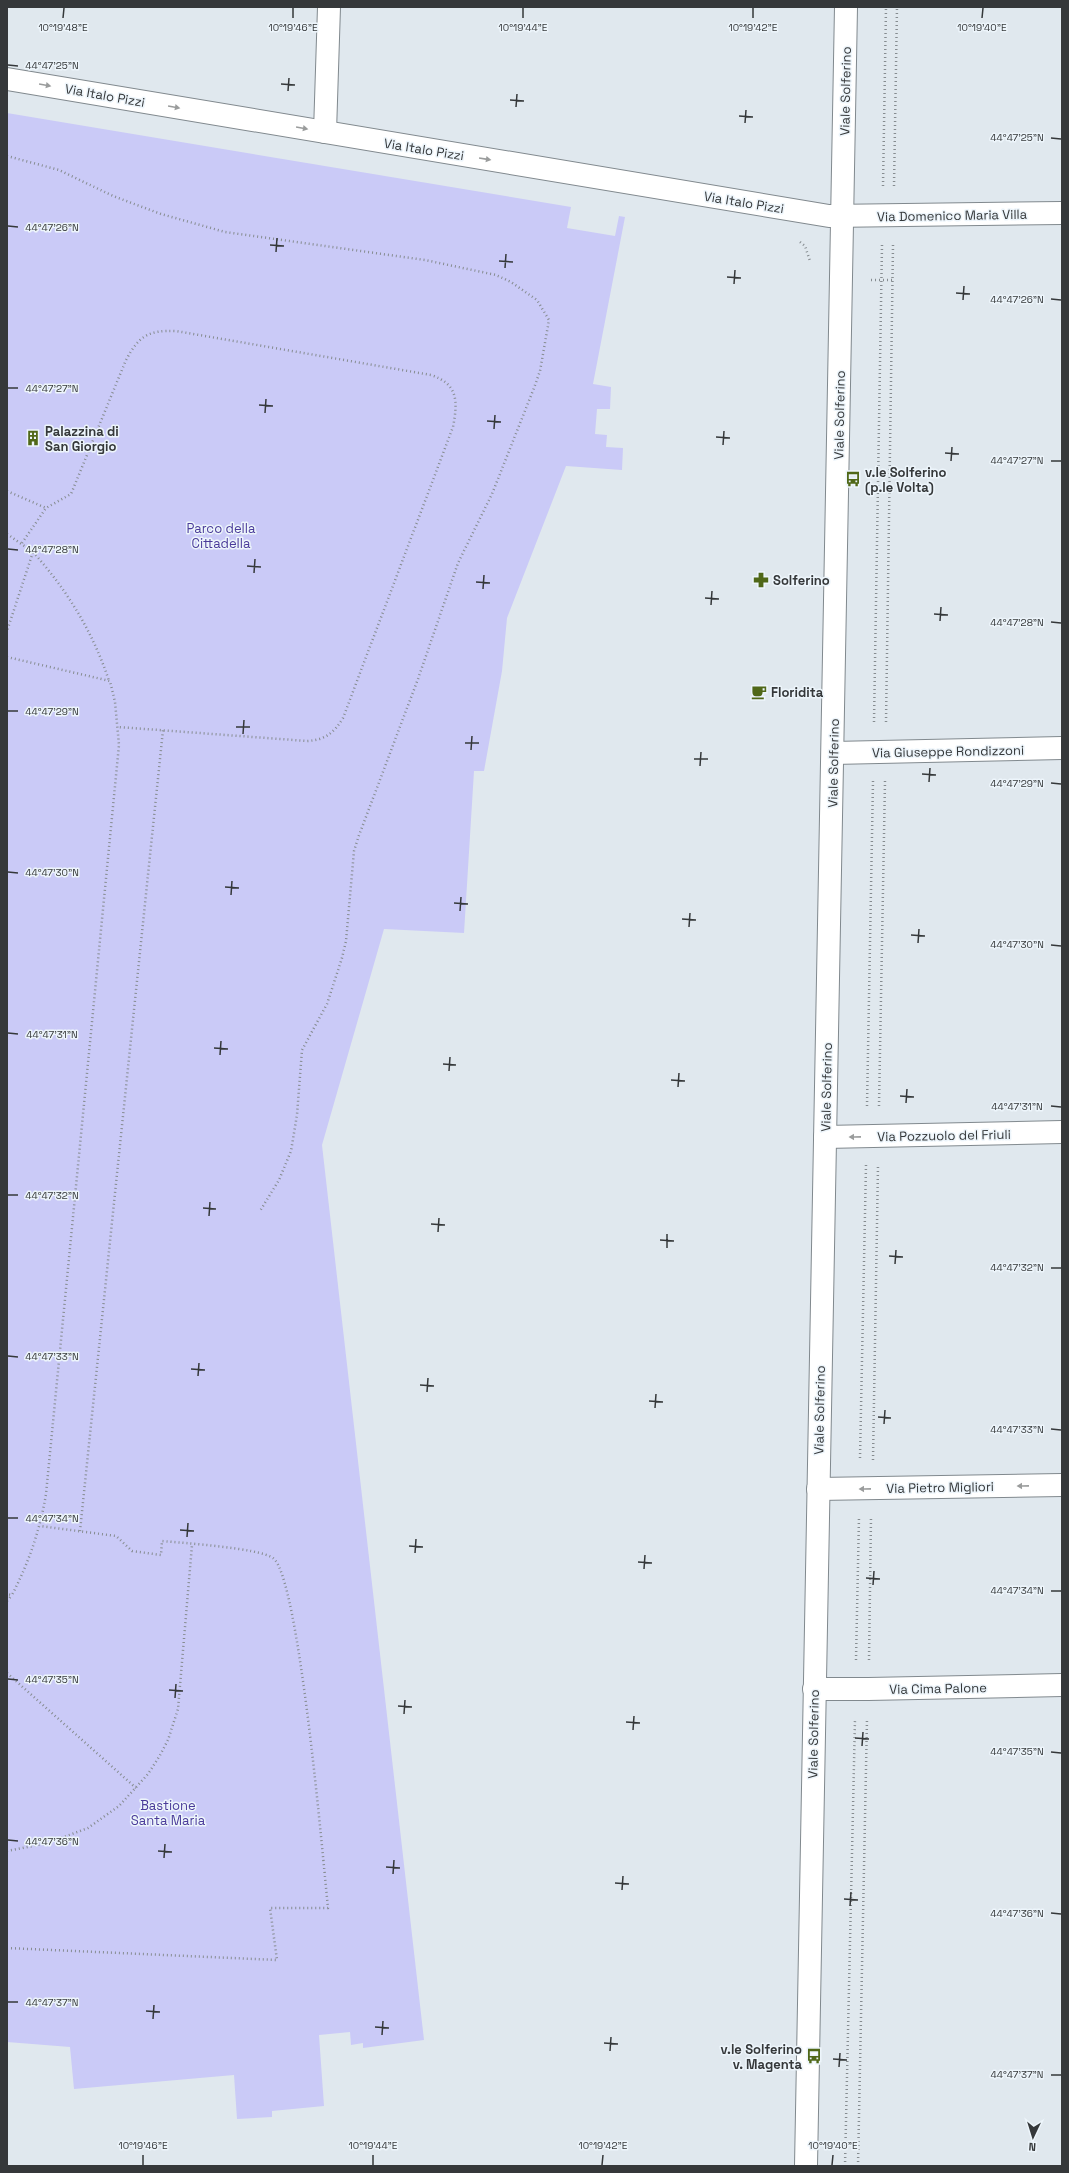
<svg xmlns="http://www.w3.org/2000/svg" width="1069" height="2173" font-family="'Space Grotesk',sans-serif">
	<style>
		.green { fill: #cacaf7 }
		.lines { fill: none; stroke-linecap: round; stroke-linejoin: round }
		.minor-casing { stroke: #81898e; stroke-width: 24 }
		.path { stroke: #868c90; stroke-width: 2.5; stroke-dasharray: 1 3; stroke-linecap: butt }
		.minor { stroke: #fff; stroke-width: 22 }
		.oneway { fill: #9a9c9c }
		.ticks { fill: none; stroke: #35383a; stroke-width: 1.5 }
		.labels { text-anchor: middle; stroke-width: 3; stroke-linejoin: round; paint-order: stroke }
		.street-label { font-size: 13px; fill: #35383a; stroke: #edf5fb }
		.poi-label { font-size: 13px; font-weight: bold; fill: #35383a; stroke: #edf5fb; text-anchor: start }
		.park-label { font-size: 13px; fill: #4a3b9a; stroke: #edf5fb }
		.ticks-label { font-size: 10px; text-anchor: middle; fill: #35383a; stroke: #edf5fb; stroke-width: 3; stroke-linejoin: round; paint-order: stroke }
	</style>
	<rect width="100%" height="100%" fill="#e0e8ee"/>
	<!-- green -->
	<path class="green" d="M 7,113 L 571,207 L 567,228 L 615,236 L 619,216 L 625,217 L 593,384 L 611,387 L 610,409 L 597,409 L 595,434 L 607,435 L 606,447 L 623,448 L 622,470 L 566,466 L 507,618 L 502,671 L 484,771 L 474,771 L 464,933 L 384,929 L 322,1145 L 424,2040 L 363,2048 L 363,2043 L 351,2045 L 350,2032 L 319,2035 L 324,2106 L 272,2111 L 272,2117 L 237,2119 L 234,2075 L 74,2089 L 70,2047 L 7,2042 Z"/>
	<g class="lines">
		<!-- minor casing -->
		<g class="minor-casing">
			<g id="minor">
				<path d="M 7,79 L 829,216 L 1062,213"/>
				<path d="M 325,132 L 329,7"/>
				<path d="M 833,753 L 1062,748"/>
				<path d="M 825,1137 L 1062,1132"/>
				<path d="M 818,1489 L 1062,1485"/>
				<path d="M 814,1689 L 868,1689 L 1062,1685"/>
				<path d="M 806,2166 L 846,7"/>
			</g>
		</g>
		<!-- path -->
		<g class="path">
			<path d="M 7,156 L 59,170 L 113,196 L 161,214 L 225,232 L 425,260 L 496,275 L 511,282 L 537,300 L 549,320 L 540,371 L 534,388 L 492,494 L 458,563 L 418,679 L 358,838 L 354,851 L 346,941 L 342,958 L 327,1004 L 302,1050 L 297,1115 L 291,1151 L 279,1180 L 260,1211"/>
			<path d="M 883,186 L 886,7"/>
			<path d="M 894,186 L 897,7"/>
			<path d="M 800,242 L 805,246 L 810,261"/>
			<path d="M 871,280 L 892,280"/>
			<path d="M 7,491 L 46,508"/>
			<path d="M 7,534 L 33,552 L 7,631"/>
			<path d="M 22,543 L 46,508 L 71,494 L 126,360 C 139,336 148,330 176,331 L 431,375 C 458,384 458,401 453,427 L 343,718 C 334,733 325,740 307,741 L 118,727"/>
			<path d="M 33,552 C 67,590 93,632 109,681"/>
			<path d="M 7,657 L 110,681 L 115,702 L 119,745 L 46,1494 C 40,1530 29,1562 12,1595 L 7,1594"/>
			<path d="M 874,722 L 882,245"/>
			<path d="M 886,722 L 893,245"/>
			<path d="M 867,1106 L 873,781"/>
			<path d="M 879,1106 L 885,781"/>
			<path d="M 860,1458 L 866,1165"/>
			<path d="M 873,1460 L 878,1165"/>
			<path d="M 80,1531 L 163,730"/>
			<path d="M 7,1601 L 12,1595"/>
			<path d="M 856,1660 L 859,1517"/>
			<path d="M 869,1660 L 871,1517"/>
			<path d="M 7,1673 L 136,1788"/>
			<path d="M 7,1851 L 48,1843 L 88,1828 L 119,1806 L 148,1774 L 159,1757 L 168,1740 L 178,1709 L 192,1545"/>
			<path d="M 7,1948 L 277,1960 L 270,1908 L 328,1908 C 323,1860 299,1576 273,1558 C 259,1548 183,1543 162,1541 L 161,1555 L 132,1551 L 116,1536 L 40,1526"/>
			<path d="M 845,2166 L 855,1719"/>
			<path d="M 858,2166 L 867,1719"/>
		</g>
		<!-- minor -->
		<use href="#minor" class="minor"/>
	</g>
	<!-- one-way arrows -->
	<defs><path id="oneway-solid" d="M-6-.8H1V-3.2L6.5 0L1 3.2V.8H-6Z"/></defs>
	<g class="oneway">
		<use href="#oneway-solid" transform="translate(45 85) rotate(10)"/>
		<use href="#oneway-solid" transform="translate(174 107) rotate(10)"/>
		<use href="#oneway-solid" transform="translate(302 128) rotate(10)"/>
		<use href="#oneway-solid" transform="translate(485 159) rotate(9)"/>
		<use href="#oneway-solid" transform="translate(855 1137) rotate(179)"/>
		<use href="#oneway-solid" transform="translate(1023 1486) rotate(179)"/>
		<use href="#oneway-solid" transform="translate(865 1489) rotate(179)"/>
	</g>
	<!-- ticks -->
	<path class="ticks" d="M 63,18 L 64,8M 293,18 L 293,8M 523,18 L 523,8M 753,18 L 753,8M 982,18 L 983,8M 8,65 L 18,66M 281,84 L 295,85M 288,91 L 289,78M 510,100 L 524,101M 516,107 L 517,94M 739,116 L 753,117M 745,123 L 746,110M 1051,138 L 1061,139M 8,226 L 18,227M 270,245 L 284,246M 276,252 L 277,238M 499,261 L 513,262M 505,268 L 506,254M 727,277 L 741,278M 734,284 L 735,270M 956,293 L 970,294M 1051,299 L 1061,300M 963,300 L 964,286M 8,388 L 18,388M 259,405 L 273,406M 265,413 L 266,399M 487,421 L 501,422M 494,429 L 495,415M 716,437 L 730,438M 723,445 L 724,431M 945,453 L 959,454M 951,461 L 952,447M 1051,461 L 1061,461M 8,549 L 18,550M 247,566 L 261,567M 254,573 L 255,559M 476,582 L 490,583M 483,589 L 484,575M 705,598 L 719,599M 711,605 L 712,591M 934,614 L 948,615M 940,621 L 941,607M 1051,622 L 1061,623M 8,711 L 18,711M 236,727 L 250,727M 243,734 L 244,720M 465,743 L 479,743M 471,750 L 472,736M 694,759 L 708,759M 700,766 L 701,752M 922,774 L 936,775M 929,782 L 930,768M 1051,783 L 1061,784M 8,872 L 18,873M 225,887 L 239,888M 231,895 L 232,881M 454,903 L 468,904M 460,911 L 461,897M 682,919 L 696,920M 689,927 L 690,913M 911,935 L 925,936M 918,943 L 919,929M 1051,945 L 1061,946M 8,1033 L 18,1034M 214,1048 L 228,1049M 220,1055 L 221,1041M 443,1064 L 456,1065M 449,1071 L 450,1057M 671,1080 L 685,1081M 678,1087 L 679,1073M 900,1096 L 914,1097M 906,1103 L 907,1089M 1051,1106 L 1061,1107M 8,1195 L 18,1195M 203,1208 L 216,1209M 209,1216 L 210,1202M 431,1224 L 445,1225M 438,1232 L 439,1218M 660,1240 L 674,1241M 667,1248 L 667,1234M 889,1256 L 903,1257M 895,1264 L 896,1250M 1051,1268 L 1061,1268M 8,1356 L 18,1357M 191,1369 L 205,1370M 198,1376 L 199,1363M 420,1385 L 434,1386M 427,1392 L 428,1378M 649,1401 L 663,1402M 655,1408 L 656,1394M 878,1417 L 891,1418M 884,1424 L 885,1410M 1051,1429 L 1061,1430M 8,1518 L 18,1518M 180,1530 L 194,1531M 187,1537 L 188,1523M 409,1546 L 423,1547M 415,1553 L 416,1539M 638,1562 L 652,1563M 644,1569 L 645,1555M 866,1578 L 880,1579M 873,1585 L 874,1571M 1051,1591 L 1061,1591M 8,1679 L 18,1680M 169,1690 L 183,1691M 175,1698 L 176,1684M 398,1706 L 412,1707M 404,1714 L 405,1700M 626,1722 L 640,1723M 633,1730 L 634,1716M 855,1738 L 869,1739M 862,1746 L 863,1732M 1051,1752 L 1061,1753M 8,1840 L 18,1841M 158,1851 L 172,1852M 164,1858 L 165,1844M 386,1867 L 400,1868M 393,1874 L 394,1860M 615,1883 L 629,1884M 622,1890 L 623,1876M 844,1899 L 858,1900M 850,1906 L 851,1892M 1051,1913 L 1061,1914M 8,2002 L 18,2002M 146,2011 L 160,2012M 153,2019 L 154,2005M 375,2027 L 389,2028M 382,2035 L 383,2021M 604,2043 L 618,2044M 610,2051 L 611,2037M 833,2059 L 847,2060M 839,2067 L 840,2053M 1051,2075 L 1061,2075M 143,2165 L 143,2155M 373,2165 L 373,2155M 602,2165 L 603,2155M 832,2165 L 833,2155"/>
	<!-- icons -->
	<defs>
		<g id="building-bare" transform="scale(1.2)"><path d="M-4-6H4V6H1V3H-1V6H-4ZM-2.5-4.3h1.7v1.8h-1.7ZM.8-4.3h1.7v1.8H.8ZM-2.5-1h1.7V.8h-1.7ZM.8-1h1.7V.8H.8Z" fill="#506818" stroke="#edf5fb" stroke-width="2.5" paint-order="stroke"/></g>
		<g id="bus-bare" transform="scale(1.2)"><path d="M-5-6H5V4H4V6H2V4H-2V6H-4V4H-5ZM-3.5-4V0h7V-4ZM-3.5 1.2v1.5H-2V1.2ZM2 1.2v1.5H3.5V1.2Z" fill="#506818" stroke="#edf5fb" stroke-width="2.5" paint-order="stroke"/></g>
		<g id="pharmacy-bare" transform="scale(1.2)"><path d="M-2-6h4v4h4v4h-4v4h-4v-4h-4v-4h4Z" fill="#506818" stroke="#edf5fb" stroke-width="2.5" paint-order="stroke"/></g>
		<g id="cafe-bare" transform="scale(1.2)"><path d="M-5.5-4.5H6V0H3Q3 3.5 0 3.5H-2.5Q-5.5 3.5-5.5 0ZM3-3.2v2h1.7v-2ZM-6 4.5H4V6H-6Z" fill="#506818" stroke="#edf5fb" stroke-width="2.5" paint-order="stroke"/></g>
	</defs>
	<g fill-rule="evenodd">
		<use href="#building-bare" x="33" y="438"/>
		<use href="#bus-bare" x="853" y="479"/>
		<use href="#pharmacy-bare" x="761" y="580"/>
		<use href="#cafe-bare" x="759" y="692"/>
		<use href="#bus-bare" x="814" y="2056"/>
	</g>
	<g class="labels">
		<!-- street labels -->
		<g class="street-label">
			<text transform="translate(845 91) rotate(-89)" y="5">Viale Solferino</text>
			<text transform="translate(105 95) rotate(10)" y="5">Via Italo Pizzi</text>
			<text transform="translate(424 149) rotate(9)" y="5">Via Italo Pizzi</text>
			<text transform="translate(744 202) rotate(9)" y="5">Via Italo Pizzi</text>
			<text transform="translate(952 215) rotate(-1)" y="5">Via Domenico Maria Villa</text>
			<text transform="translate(839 415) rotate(-89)" y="5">Viale Solferino</text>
			<text transform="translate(948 751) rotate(-1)" y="5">Via Giuseppe Rondizzoni</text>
			<text transform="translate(833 763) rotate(-89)" y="5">Viale Solferino</text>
			<text transform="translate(826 1087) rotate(-89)" y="5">Viale Solferino</text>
			<text transform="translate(944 1135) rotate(-1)" y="5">Via Pozzuolo del Friuli</text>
			<text transform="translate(819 1410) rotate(-89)" y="5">Viale Solferino</text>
			<text transform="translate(940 1487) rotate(-1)" y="5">Via Pietro Migliori</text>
			<text transform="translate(938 1688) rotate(-1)" y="5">Via Cima Palone</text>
			<text transform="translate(813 1734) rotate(-89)" y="5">Viale Solferino</text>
		</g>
		<!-- poi labels -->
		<g class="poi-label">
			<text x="45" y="436">Palazzina di<tspan x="45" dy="15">San Giorgio</tspan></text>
			<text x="865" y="477">v.le Solferino<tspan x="865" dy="15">(p.le Volta)</tspan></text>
			<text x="773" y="585">Solferino</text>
			<text x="771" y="697">Floridita</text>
			<text x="802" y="2054" text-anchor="end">v.le Solferino<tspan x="802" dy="15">v. Magenta</tspan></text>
		</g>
		<!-- park labels -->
		<g class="park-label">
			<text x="221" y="533">Parco della<tspan x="221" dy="15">Cittadella</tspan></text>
			<text x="168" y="1810">Bastione<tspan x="168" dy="15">Santa Maria</tspan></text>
		</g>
	</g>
	<g class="ticks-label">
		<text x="63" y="31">10°19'48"E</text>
		<text x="293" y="31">10°19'46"E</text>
		<text x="523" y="31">10°19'44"E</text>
		<text x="753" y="31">10°19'42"E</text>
		<text x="982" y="31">10°19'40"E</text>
		<text x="52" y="69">44°47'25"N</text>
		<text x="1017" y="141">44°47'25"N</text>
		<text x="52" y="231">44°47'26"N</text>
		<text x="1017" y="303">44°47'26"N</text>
		<text x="52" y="392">44°47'27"N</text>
		<text x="1017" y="464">44°47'27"N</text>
		<text x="52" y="553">44°47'28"N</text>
		<text x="1017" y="626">44°47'28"N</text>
		<text x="52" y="715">44°47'29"N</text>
		<text x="1017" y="787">44°47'29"N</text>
		<text x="52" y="876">44°47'30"N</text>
		<text x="1017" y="948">44°47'30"N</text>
		<text x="52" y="1038">44°47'31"N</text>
		<text x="1017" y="1110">44°47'31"N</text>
		<text x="52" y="1199">44°47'32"N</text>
		<text x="1017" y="1271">44°47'32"N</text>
		<text x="52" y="1360">44°47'33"N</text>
		<text x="1017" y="1433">44°47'33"N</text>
		<text x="52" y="1522">44°47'34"N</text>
		<text x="1017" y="1594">44°47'34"N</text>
		<text x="52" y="1683">44°47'35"N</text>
		<text x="1017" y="1755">44°47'35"N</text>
		<text x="52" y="1845">44°47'36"N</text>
		<text x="1017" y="1917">44°47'36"N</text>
		<text x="52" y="2006">44°47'37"N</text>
		<text x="1017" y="2078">44°47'37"N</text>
		<text x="143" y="2149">10°19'46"E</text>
		<text x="373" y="2149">10°19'44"E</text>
		<text x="603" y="2149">10°19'42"E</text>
		<text x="833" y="2149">10°19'40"E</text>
	</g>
	<!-- border -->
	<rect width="1069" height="2173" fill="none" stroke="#35383a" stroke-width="16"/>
	<!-- north arrow -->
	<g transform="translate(1033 2137) rotate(184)" stroke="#edf5fb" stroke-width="3" paint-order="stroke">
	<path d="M0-3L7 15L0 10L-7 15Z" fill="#35383a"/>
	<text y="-6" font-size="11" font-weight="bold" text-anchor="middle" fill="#35383a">N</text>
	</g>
</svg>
